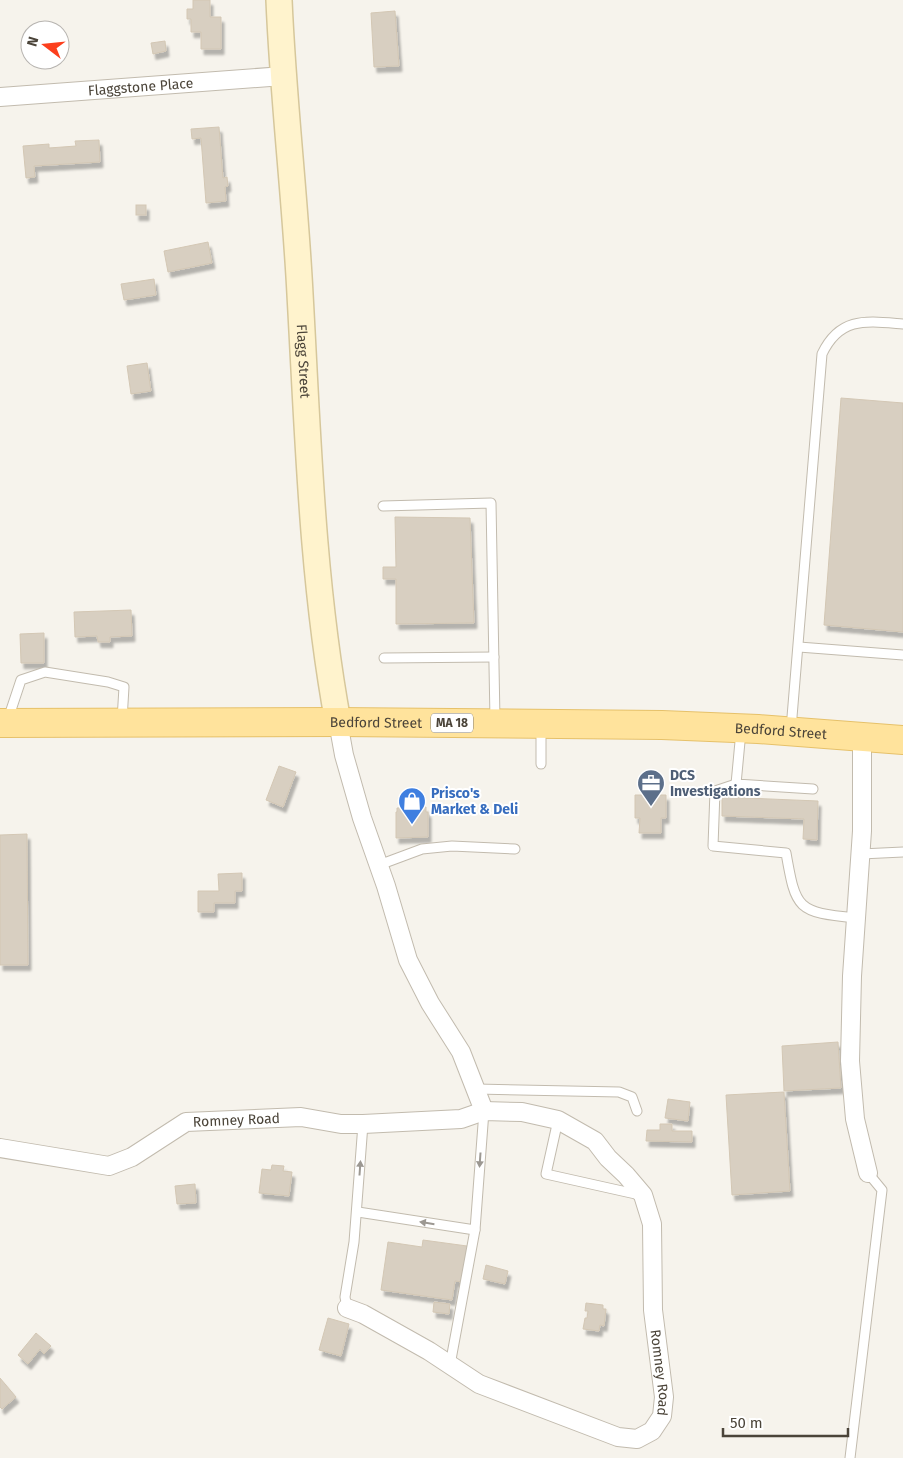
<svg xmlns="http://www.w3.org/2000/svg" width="903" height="1458" font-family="'Fira Sans',sans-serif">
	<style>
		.building { fill: #d8cfc1; stroke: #d3c7b4; filter: url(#shadow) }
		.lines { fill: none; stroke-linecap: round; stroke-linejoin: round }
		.lane-casing { stroke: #c2bbae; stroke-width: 11 }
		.street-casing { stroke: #c2bbae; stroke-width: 20 }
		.secondary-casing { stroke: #d6c79b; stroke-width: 28 }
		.primary-casing { stroke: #e6c16a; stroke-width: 30 }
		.lane { stroke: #fff; stroke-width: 9 }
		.street { stroke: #fff; stroke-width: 18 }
		.secondary { stroke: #fff3cd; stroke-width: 25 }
		.primary { stroke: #ffe39c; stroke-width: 28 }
		.oneway { fill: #9c9892 }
		.labels { text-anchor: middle; stroke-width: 4; stroke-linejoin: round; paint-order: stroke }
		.shield { fill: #fff; stroke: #817c74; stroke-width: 1 }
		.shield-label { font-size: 12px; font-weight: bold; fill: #4b4439 }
		.street-label { font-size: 14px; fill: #4b4439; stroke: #fff }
		.service-label { font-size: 14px; font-weight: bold; fill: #4e5e75; stroke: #fff; text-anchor: start }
		.shop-label { font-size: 14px; font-weight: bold; fill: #366cbe; stroke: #fff; text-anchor: start }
	</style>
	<defs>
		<filter id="shadow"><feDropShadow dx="3" dy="5.5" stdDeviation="1" flood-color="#0004"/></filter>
	</defs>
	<rect width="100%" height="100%" fill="#f6f3ec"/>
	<!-- building -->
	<g class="building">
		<path d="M 193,0 L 210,0 L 210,17 L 221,17 L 221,49 L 201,49 L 201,32 L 191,32 L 191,19 L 187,19 L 187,9 L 193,9 Z"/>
		<path d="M 395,11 L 399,66 L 374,67 L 371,13 Z"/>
		<path d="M 165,41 L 166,51 L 153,54 L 151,43 Z"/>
		<path d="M 219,127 L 223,178 L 227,177 L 228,186 L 225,187 L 226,201 L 206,203 L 201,138 L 192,139 L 191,129 Z"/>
		<path d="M 99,140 L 100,162 L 34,166 L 35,177 L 26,178 L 23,146 L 49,144 L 49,148 L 76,146 L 75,141 Z"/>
		<rect x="136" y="205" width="10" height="10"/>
		<path d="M 208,242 L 212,263 L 168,272 L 164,251 Z"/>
		<path d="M 154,279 L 156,295 L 124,300 L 121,284 Z"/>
		<path d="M 147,363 L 151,391 L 131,394 L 127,366 Z"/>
		<path d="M 841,398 L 903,403 L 903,632 L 824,625 Z"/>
		<path d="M 395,517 L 470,518 L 474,623 L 396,624 L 396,579 L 383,579 L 383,567 L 396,567 Z"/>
		<path d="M 131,610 L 132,636 L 110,637 L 110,642 L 98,642 L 97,636 L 75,637 L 74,612 Z"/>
		<path d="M 44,633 L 44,663 L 21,663 L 20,634 Z"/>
		<path d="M 279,766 L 296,772 L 283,807 L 266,800 Z"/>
		<path d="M 635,795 L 666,795 L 666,818 L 661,818 L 661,833 L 639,833 L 640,818 L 635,818 Z"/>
		<path d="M 722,797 L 818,801 L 817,840 L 803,839 L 804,819 L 722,816 Z"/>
		<path d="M 426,807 L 426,812 L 428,812 L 428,837 L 396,838 L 396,812 L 397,812 L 397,808 Z"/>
		<path d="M 27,834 L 28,965 L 0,965 L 0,835 Z"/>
		<path d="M 242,873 L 242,891 L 235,891 L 235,903 L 214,903 L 214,912 L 198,912 L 198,891 L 219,891 L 218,874 Z"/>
		<path d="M 838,1042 L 841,1088 L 784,1091 L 782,1046 Z"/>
		<path d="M 784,1092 L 790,1191 L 732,1195 L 726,1095 Z"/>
		<path d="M 668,1099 L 690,1102 L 688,1121 L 665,1118 Z"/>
		<path d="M 660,1124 L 672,1124 L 672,1131 L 692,1131 L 692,1142 L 646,1141 L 647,1130 L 660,1130 Z"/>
		<path d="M 272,1165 L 284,1166 L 283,1171 L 292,1172 L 289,1196 L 259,1193 L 262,1169 L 271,1170 Z"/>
		<path d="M 195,1184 L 196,1203 L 177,1204 L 175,1186 Z"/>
		<path d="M 423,1240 L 467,1246 L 462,1282 L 455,1281 L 452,1300 L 381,1290 L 388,1242 L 422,1247 Z"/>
		<path d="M 486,1265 L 508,1271 L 505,1284 L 483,1279 Z"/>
		<path d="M 434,1302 L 450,1304 L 449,1314 L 433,1312 Z"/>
		<path d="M 586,1303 L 603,1305 L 603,1309 L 606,1309 L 604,1326 L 600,1325 L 599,1331 L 583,1329 L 585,1318 L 587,1318 L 588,1311 L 585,1311 Z"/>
		<path d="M 328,1318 L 349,1324 L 341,1356 L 319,1350 Z"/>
		<path d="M 36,1333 L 51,1346 L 44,1354 L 40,1349 L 28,1364 L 18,1355 Z"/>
		<path d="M 0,1378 L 16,1397 L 2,1409 L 0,1407 Z"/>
	</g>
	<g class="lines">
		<!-- lane casing -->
		<g class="lane-casing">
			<g id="lane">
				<path d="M 383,506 L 491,503 L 495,720"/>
				<path d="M 799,647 L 903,655"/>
				<path d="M 384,658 L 494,657"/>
				<path d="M 8,719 L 21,680 L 45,672 L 108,682 L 124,687 L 122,720"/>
				<path d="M 791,729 L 822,354 C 840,316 867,321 903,324"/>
				<path d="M 741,731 L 736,784 L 813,789"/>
				<path d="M 541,764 L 541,727"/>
				<path d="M 736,784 L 715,791 L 713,846 L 786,853 C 796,910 797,912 856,918"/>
				<path d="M 861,854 L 903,852"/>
				<path d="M 379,865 L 422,849 L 452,846 L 515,849"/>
				<path d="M 476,1089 L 619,1092 L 632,1097 L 637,1111"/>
				<path d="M 558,1120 L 546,1174 L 640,1195"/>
				<path d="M 358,1212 L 475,1230"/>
				<path d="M 347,1308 L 345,1297 L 354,1242 L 363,1124"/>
				<path d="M 450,1365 L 475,1230 L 484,1111"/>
				<path d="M 850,1458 L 882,1190 L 868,1173"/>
			</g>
		</g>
		<!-- street casing -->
		<g class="street-casing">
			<g id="street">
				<path id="s1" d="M 0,97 L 283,76"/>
				<path d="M 338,722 L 344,755 L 362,818 L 386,886 L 408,960 L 430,1003 L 461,1052 L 484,1111"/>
				<path d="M 862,736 L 862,831 L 852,976 L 850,1061 L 855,1119 L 868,1173"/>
				<path id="s2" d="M 0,1148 L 109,1166 L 132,1157 L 186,1122 L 301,1117 L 341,1124 L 363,1124 L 461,1119 L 484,1111 L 522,1112 L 558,1120 L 595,1141 L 608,1158 L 626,1175 L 643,1195 L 652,1224 L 653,1310 L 664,1397 L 662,1416 L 652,1431 L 637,1439 L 618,1437 L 479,1384 L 429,1351 L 363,1314 L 347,1308"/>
			</g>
		</g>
		<!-- secondary casing -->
		<g class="secondary-casing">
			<g id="secondary">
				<path id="s3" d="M 279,0 C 283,98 295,196 300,294 C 308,437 312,581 338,722"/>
			</g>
		</g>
		<!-- primary casing -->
		<g class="primary-casing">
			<g id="primary">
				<path id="s4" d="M 0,723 L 338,722 L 662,725 L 758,729 L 903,740"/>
			</g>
		</g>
		<!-- lane -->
		<use href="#lane" class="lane"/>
		<!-- street -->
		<use href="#street" class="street"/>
		<!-- secondary -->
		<use href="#secondary" class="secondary"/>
		<!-- primary -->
		<use href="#primary" class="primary"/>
	</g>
	<!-- one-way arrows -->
	<defs><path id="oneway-solid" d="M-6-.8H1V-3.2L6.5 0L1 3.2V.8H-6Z" transform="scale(1.25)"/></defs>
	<g class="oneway">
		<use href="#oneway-solid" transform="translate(480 1160) rotate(94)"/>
		<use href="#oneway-solid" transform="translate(360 1168) rotate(-86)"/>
		<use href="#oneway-solid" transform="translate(427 1223) rotate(-171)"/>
	</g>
	<!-- icons -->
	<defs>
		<g id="office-pin" transform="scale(1.4375)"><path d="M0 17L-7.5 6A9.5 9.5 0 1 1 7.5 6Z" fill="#5c6f8a" stroke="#fff"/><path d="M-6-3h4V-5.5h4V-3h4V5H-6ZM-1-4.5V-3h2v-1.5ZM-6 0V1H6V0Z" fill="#fff"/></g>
		<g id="shop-pin" transform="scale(1.4375)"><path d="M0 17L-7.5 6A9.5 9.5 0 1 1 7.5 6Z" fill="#3f7fe0" stroke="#fff"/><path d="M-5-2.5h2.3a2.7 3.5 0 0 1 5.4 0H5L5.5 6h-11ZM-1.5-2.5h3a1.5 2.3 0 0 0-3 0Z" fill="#fff"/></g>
	</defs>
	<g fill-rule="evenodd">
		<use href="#office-pin" x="651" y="783"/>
		<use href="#shop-pin" x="412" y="801"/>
	</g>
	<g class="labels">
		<!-- shield labels -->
		<rect class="shield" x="431" y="713.5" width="42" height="19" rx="4"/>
		<g class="shield-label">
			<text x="452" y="727">MA 18</text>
		</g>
		<!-- street labels -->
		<g class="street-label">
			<text dy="5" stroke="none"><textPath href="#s1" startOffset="141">Flaggstone Place</textPath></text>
			<text dy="5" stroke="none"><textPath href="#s3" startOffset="362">Flagg Street</textPath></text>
			<text dy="5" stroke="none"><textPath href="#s4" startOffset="376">Bedford Street</textPath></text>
			<text dy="5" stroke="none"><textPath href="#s4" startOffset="781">Bedford Street</textPath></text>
			<text dy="5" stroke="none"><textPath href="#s2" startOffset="250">Romney Road</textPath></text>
			<text dy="5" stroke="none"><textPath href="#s2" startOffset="869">Romney Road</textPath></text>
		</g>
		<!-- service labels -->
		<g class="service-label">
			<text x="670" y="780">DCS<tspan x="670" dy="16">Investigations</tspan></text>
		</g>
		<!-- shop labels -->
		<g class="shop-label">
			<text x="431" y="798">Prisco's<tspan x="431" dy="16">Market &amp; Deli</tspan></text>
		</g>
	</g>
	<!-- north arrow -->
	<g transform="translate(45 45) rotate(286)"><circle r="24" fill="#ffffff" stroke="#b7b4b0"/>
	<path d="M0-4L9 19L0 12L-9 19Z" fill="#fc3f1d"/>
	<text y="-8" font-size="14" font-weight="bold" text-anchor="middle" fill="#4b4439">N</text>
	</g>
	<!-- scale -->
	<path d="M723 1428v8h125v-8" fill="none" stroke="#4b4439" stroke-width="2.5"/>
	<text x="730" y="1428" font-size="15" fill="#4b4439" stroke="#ffffff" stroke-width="4" paint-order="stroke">50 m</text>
</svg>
